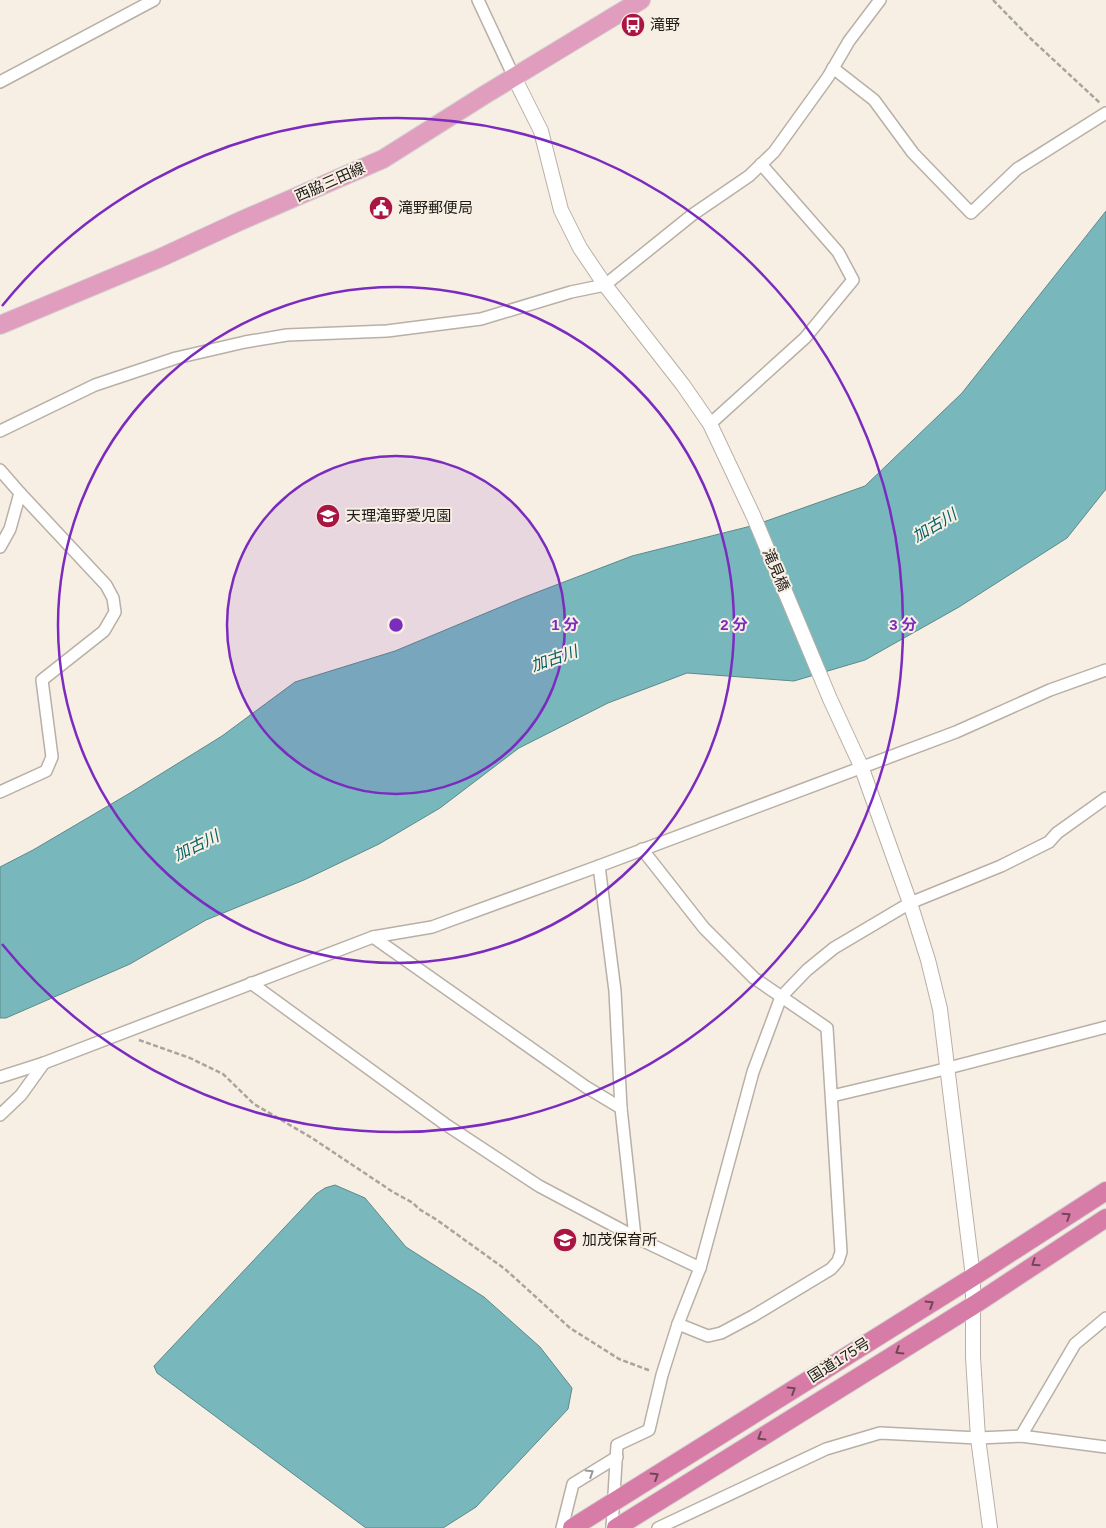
<svg xmlns="http://www.w3.org/2000/svg" width="1106" height="1528" font-family="Arial,'Noto Sans JP',sans-serif">
	<style>
		.water { fill: #78b8bc; stroke: #5d898a }
		.lines { fill: none; stroke-linecap: round; stroke-linejoin: round }
		.minor-casing { stroke: #b8b0a6; stroke-width: 14 }
		.tertiary-casing { stroke: #b8b0a6; stroke-width: 16 }
		.primary-casing { stroke: #d2d1d1; stroke-width: 20 }
		.trunk-casing { stroke: #d2d1d1; stroke-width: 20 }
		.path { stroke: #aaa49b; stroke-width: 2.5; stroke-dasharray: 5 2.5; stroke-linecap: butt }
		.minor { stroke: #fff; stroke-width: 11 }
		.tertiary { stroke: #fff; stroke-width: 14 }
		.primary { stroke: #e19dbd; stroke-width: 18 }
		.trunk { stroke: #d77ca7; stroke-width: 18 }
		.oneway { stroke: #714758 }
		.oneway2 { stroke: #9a9897 }
		.ring { fill: none; stroke: #7b2cbf; stroke-width: 2.5 }
		.labels { text-anchor: middle; stroke-width: 4; stroke-linejoin: round; paint-order: stroke }
		.poi-label { font-size: 15px; fill: #1e1b17; stroke: #f7efe4; text-anchor: start }
		.street-label { font-size: 15px; fill: #1e1b17; stroke: #f7efe4 }
		.water-label { font-size: 16px; font-style: italic; fill: #026267; stroke: #f7efe4 }
		.centre { fill: #7b2cbf; stroke: #f7efe4; stroke-width: 2.5 }
		.ring-label { font-size: 15px; text-anchor: middle; font-weight: bold; fill: #7b2cbf; stroke: #f7efe4; stroke-width: 4; stroke-linejoin: round; paint-order: stroke }
	</style>
	<rect width="100%" height="100%" fill="#f7efe4"/>
	<!-- water -->
	<g class="water">
		<path d="M 1106,211 L 1106,489 L 1067,538 L 959,607 L 865,660 L 794,681 L 687,673 L 608,703 L 519,748 L 440,808 L 379,844 L 304,880 L 206,920 L 130,964 L 6,1018 L 0,1018 L 0,867 L 33,850 L 130,793 L 222,736 L 295,682 L 395,651 L 522,598 L 632,556 L 755,525 L 865,486 L 962,393 Z"/>
		<path d="M 335,1185 L 365,1198 L 406,1247 L 484,1297 L 540,1347 L 572,1388 L 568,1409 L 476,1507 L 443,1528 L 366,1528 L 157,1373 L 154,1366 L 316,1194 L 325,1188 Z"/>
	</g>
	<g class="lines">
		<!-- minor casing -->
		<g class="minor-casing">
			<g id="minor">
				<path d="M 478,0 L 514,77"/>
				<path d="M 833,68 L 874,100 L 913,153 L 971,213 L 1017,169 L 1106,113"/>
				<path d="M 0,82 L 154,0"/>
				<path d="M 710,424 L 805,338 L 853,280 L 838,252 L 761,164"/>
				<path d="M 0,431 L 95,385 L 176,358 L 245,342 L 287,335 L 387,331 L 481,319 L 571,292 L 605,285 L 692,215 L 749,176 L 774,152 L 828,77 L 849,41 L 880,0"/>
				<path d="M 0,470 L 20,493"/>
				<path d="M 0,547 L 10,529 L 20,493 L 106,585 L 113,598 L 115,612 L 104,631 L 42,680 L 52,757 L 46,771 L 0,792"/>
				<path d="M 642,849 L 704,928 L 754,978 L 827,1028 L 841,1252 L 838,1261 L 831,1269 L 753,1316 L 721,1333 L 708,1336 L 678,1324"/>
				<path d="M 599,866 L 615,991 L 621,1108 L 635,1237"/>
				<path d="M 373,937 L 586,1087 L 621,1108"/>
				<path d="M 251,983 L 445,1124 L 539,1186 L 635,1237 L 700,1268"/>
				<path d="M 0,1077 L 44,1063 L 373,937 L 432,927 L 599,866 L 956,732 L 1050,690 L 1106,670"/>
				<path d="M 832,1096 L 933,1072 L 1106,1027"/>
				<path d="M 0,1115 L 21,1095 L 44,1063"/>
				<path d="M 1021,1436 L 1075,1344 L 1106,1318"/>
				<path d="M 562,1528 L 573,1484 L 617,1457"/>
				<path d="M 612,1528 L 617,1445 L 649,1430 L 662,1375 L 678,1324 L 700,1268 L 753,1072 L 781,997 L 807,970 L 834,948 L 910,903 L 1001,866 L 1049,842 L 1057,833 L 1106,798"/>
				<path d="M 658,1528 L 826,1449 L 880,1433 L 978,1438 L 1021,1436 L 1106,1447"/>
			</g>
		</g>
		<!-- tertiary casing -->
		<g class="tertiary-casing">
			<path id="tertiary" d="M 514,77 L 541,131 L 561,210 L 580,248 L 605,285 L 683,385 L 710,424 L 719,443 L 753,515 L 830,699 L 861,766 L 910,903 L 928,960 L 940,1009 L 973,1277 L 973,1357 L 978,1438 L 990,1528"/>
		</g>
		<!-- primary casing -->
		<g class="primary-casing">
			<path id="primary" d="M 0,325 L 160,258 L 238,222 L 383,159 L 486,94 L 641,0"/>
		</g>
		<!-- trunk casing -->
		<g class="trunk-casing">
			<g id="trunk">
				<path d="M 572,1528 L 973,1277 L 1106,1191"/>
				<path d="M 616,1528 L 974,1305 L 1106,1218"/>
			</g>
		</g>
		<!-- path -->
		<g class="path">
			<path d="M 993,0 L 1030,38 L 1100,103"/>
			<path d="M 139,1040 L 190,1058 L 223,1074 L 254,1104 L 312,1138 L 393,1192 L 413,1203 L 419,1209 L 437,1220 L 505,1269 L 570,1328 L 619,1359 L 651,1371"/>
		</g>
		<!-- minor -->
		<use href="#minor" class="minor"/>
		<!-- tertiary -->
		<use href="#tertiary" class="tertiary"/>
		<!-- primary -->
		<use href="#primary" class="primary"/>
		<!-- trunk -->
		<use href="#trunk" class="trunk"/>
	</g>
	<!-- one-way arrows -->
	<defs><path id="oneway-chevron" d="M-2-3.5L2.5 0L-2 3.5" fill="none" stroke-width="1.6" stroke-linecap="round" stroke-linejoin="round" transform="scale(1.25)"/></defs>
	<g class="oneway">
		<use href="#oneway-chevron" transform="translate(1067 1216) rotate(-33)"/>
		<use href="#oneway-chevron" transform="translate(1035 1263) rotate(146)"/>
		<use href="#oneway-chevron" transform="translate(930 1304) rotate(-32)"/>
		<use href="#oneway-chevron" transform="translate(899 1351) rotate(148)"/>
		<use href="#oneway-chevron" transform="translate(792 1390) rotate(-32)"/>
		<use href="#oneway-chevron" transform="translate(761 1437) rotate(148)"/>
		<use href="#oneway-chevron" transform="translate(655 1476) rotate(-32)"/>
	</g>
	<use class="oneway2" href="#oneway-chevron" transform="translate(590 1473) rotate(-32)"/>
	<!-- distance rings -->
	<circle cx="396" cy="625" r="169" fill="#7b2cbf" fill-opacity=".12"/>
	<g class="ring">
		<circle cx="396" cy="625" r="169"/>
		<circle cx="396" cy="625" r="338"/>
		<path d="M2 306A507 507 0 1 1 2 944"/>
	</g>
	<!-- icons -->
	<defs>
		<g id="bus-disc" transform="scale(1.25)"><circle r="9.5" fill="#aa1643" stroke="#f7efe4"/><path d="M-5-6H5V4H4V6H2V4H-2V6H-4V4H-5ZM-3.5-4V0h7V-4ZM-3.5 1.2v1.5H-2V1.2ZM2 1.2v1.5H3.5V1.2Z" fill="#fff"/></g>
		<g id="civic-disc" transform="scale(1.25)"><circle r="9.5" fill="#aa1643" stroke="#f7efe4"/><path d="M-.6-6.5H3V-4.5H.6V-3L4-1V1h2V6H-6V1h2V-1L-.6-3ZM-1.2 2.5V6h2.4V2.5Z" fill="#fff"/></g>
		<g id="school-disc" transform="scale(1.25)"><circle r="9.5" fill="#aa1643" stroke="#f7efe4"/><path d="M0-5L7-2L0 1L-7-2ZM-4 1L0 2.5L4 1V4Q0 6-4 4Z" fill="#fff"/></g>
	</defs>
	<g fill-rule="evenodd">
		<use href="#bus-disc" x="633" y="25"/>
		<use href="#civic-disc" x="381" y="208"/>
		<use href="#school-disc" x="328" y="516"/>
		<use href="#school-disc" x="565" y="1240"/>
	</g>
	<g class="labels">
		<!-- poi labels -->
		<g class="poi-label">
			<text x="650" y="30">滝野</text>
			<text x="398" y="213">滝野郵便局</text>
			<text x="346" y="521">天理滝野愛児園</text>
			<text x="582" y="1245">加茂保育所</text>
		</g>
		<!-- street labels -->
		<g class="street-label">
			<text transform="translate(330 182) rotate(-24)" y="5">西脇三田線</text>
			<text transform="translate(776 570) rotate(67)" y="5">滝見橋</text>
			<text transform="translate(839 1360) rotate(-32)" y="5">国道175号</text>
		</g>
		<!-- water labels -->
		<g class="water-label">
			<text transform="translate(934 525) rotate(-31)" y="6">加古川</text>
			<text transform="translate(554 658) rotate(-19)" y="6">加古川</text>
			<text transform="translate(196 845) rotate(-26)" y="6">加古川</text>
		</g>
	</g>
	<circle cx="396" cy="625" r="8" class="centre"/>
	<g class="ring-label">
		<text x="565" y="630">1 分</text>
		<text x="734" y="630">2 分</text>
		<text x="903" y="630">3 分</text>
	</g>
</svg>
